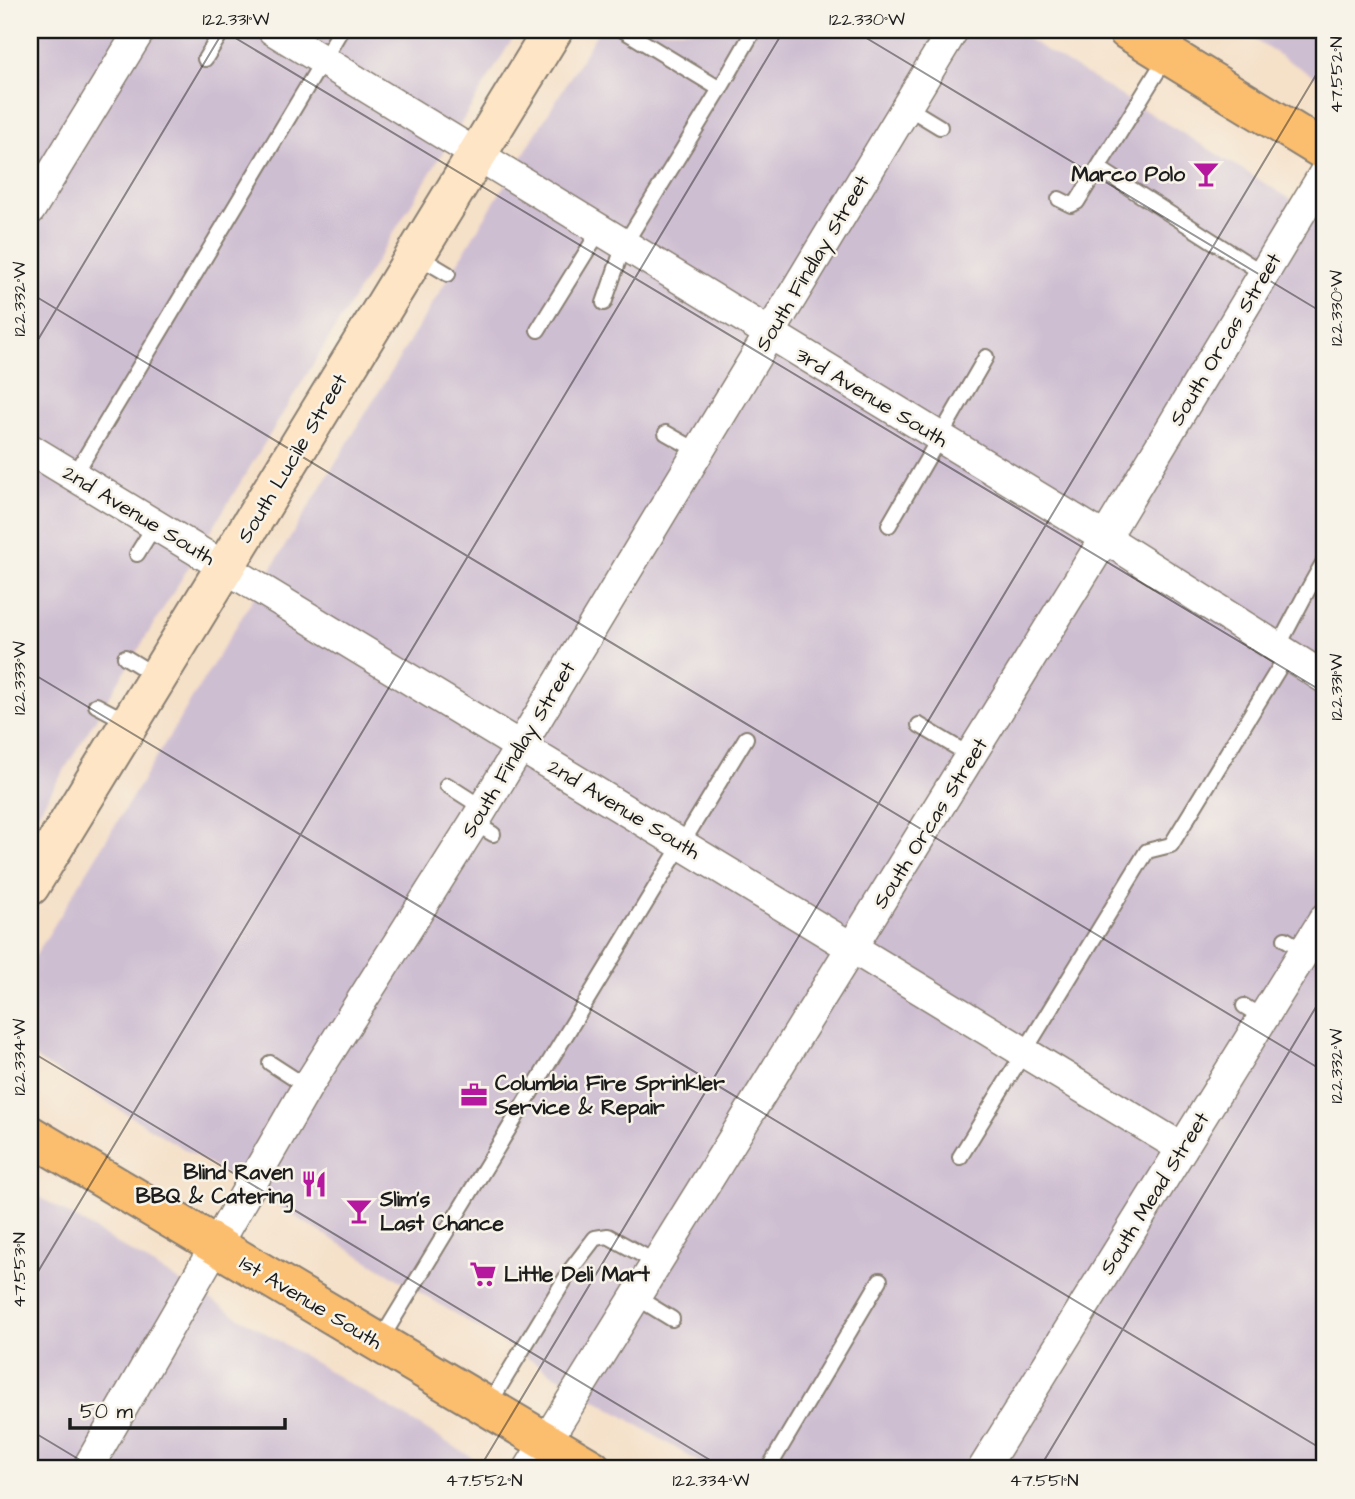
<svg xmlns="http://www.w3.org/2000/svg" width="1355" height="1499" font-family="'Architects Daughter',sans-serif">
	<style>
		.industrial { fill: #cebed1 }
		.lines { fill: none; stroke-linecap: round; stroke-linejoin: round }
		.lane-casing { stroke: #887e72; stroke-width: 18 }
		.street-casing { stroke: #887e72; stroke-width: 33 }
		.secondary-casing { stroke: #887e72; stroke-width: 42 }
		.primary-casing { stroke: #887e72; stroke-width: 42 }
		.lane { stroke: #fff; stroke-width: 14 }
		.street { stroke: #fff; stroke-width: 30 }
		.secondary { stroke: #fde5c5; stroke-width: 38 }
		.primary { stroke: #fbbd6e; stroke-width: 38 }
		.ticks { fill: none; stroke: #1c1c1c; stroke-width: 2; stroke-opacity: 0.45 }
		.labels { text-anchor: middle; stroke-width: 5; stroke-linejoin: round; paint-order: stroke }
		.poi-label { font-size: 21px; font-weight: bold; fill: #1c1c1c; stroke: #f7f3e8; text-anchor: start }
		.street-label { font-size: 21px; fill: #1c1c1c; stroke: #f7f3e8 }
		.neatline { fill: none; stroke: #1c1c1c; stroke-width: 2.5 }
		.ticks-label { font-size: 18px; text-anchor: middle; fill: #1c1c1c }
	</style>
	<rect width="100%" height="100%" fill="#f7f3e8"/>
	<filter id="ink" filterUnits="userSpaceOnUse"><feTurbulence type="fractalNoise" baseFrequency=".0143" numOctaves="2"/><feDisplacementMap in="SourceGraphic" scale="14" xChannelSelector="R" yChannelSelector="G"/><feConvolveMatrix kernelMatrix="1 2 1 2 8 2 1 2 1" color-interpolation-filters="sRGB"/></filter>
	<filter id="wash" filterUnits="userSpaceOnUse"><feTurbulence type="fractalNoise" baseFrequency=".00686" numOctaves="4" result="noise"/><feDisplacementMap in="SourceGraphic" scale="28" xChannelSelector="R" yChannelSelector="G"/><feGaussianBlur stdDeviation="1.57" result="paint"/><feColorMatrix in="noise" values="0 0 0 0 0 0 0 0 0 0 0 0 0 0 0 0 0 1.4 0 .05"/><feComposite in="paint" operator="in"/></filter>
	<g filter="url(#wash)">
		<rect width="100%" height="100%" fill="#f5e0c8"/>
		<!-- industrial -->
		<g class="industrial">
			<path d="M 30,30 L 518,30 L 30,826 Z"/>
			<path d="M 599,30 L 1013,30 L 1325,220 L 1325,1469 L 710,1469 L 30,1055 L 30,965 Z"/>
			<path d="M 1238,30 L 1325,30 L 1325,83 Z"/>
			<path d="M 30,1191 L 491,1469 L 30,1469 Z"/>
		</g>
	</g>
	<g filter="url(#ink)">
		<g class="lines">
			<!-- lane casing -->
			<g class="lane-casing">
				<g id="lane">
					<path d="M 623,30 L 720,89 L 754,30"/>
					<path d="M 205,59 L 223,30"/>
					<path d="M 907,107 L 940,127"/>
					<path d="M 1100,169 L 1264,274"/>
					<path d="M 1059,199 L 1071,205 L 1077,202 L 1183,30"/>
					<path d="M 416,255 L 448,274"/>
					<path d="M 604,303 L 624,245 L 720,89"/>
					<path d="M 538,330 L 600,230"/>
					<path d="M 666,433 L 698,451"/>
					<path d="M 74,476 L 341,30"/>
					<path d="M 889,525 L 986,357"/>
					<path d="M 137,554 L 155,525"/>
					<path d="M 1277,648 C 1294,618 1307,589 1325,560"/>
					<path d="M 125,657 L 156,676"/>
					<path d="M 96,705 L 128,722"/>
					<path d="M 919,725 L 971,756"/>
					<path d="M 447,785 L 483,808"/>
					<path d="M 474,823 L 493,834"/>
					<path d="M 1285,939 L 1305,951"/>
					<path d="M 1244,1006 L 1263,1018"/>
					<path d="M 270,1063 L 307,1087"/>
					<path d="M 960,1157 L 1147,851 L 1171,845 L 1287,655"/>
					<path d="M 636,1297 L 672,1319"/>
					<path d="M 380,1341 L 746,738"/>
					<path d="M 488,1406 L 572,1268 L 595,1238 L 608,1236 L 657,1263"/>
					<path d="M 768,1469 L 880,1280"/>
				</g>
			</g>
			<!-- street casing -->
			<g class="street-casing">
				<g id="street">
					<path d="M 273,30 L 1105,538 L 1325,678"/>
					<path d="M 30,210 L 140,30"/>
					<path d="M 30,449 L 1182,1148"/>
					<path d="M 87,1469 L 307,1087 L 474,823 L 953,30"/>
					<path d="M 529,1469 L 1105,538 L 1325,172"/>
					<path d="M 983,1469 L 1325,918"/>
				</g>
			</g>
			<!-- secondary casing -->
			<g class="secondary-casing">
				<path id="secondary" d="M 30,886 L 553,30"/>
			</g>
			<!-- primary casing -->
			<g class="primary-casing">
				<g id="primary">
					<path d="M 1127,30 L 1325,151"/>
					<path d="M 30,1135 L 592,1469"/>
				</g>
			</g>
			<!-- lane -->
			<use href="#lane" class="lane"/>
			<!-- street -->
			<use href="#street" class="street"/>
			<!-- secondary -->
			<use href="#secondary" class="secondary"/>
			<!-- primary -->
			<use href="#primary" class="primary"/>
		</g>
	</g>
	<!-- ticks -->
	<path class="ticks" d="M 222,30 L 1325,693M 853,30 L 1325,314M 30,293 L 1325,1072M 30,353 L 224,30M 30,672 L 1325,1451M 30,1051 L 725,1469M 30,1285 L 784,30M 30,1430 L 95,1469M 479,1469 L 1325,60M 1039,1469 L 1325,992"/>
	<!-- icons -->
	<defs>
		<g id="bar-bare" transform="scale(2.1)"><path d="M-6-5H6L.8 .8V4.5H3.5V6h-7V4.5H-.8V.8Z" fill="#b5179e" stroke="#f7f3e8" stroke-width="2.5" paint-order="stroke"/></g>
		<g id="office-bare" transform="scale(2.1)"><path d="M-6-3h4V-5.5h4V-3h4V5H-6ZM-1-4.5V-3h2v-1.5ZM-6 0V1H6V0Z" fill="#b5179e" stroke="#f7f3e8" stroke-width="2.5" paint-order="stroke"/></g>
		<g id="restaurant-bare" transform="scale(2.1)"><path d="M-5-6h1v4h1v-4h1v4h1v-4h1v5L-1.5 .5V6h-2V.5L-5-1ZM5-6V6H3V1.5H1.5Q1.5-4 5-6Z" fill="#b5179e" stroke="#f7f3e8" stroke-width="2.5" paint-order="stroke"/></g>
		<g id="supermarket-bare" transform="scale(2.1)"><path d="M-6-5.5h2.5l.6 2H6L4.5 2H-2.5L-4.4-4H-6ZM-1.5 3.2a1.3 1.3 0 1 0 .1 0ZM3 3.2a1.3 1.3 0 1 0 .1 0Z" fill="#b5179e" stroke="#f7f3e8" stroke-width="2.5" paint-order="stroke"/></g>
	</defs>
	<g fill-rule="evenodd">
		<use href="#bar-bare" x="1206" y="174"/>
		<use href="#office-bare" x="474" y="1095"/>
		<use href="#restaurant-bare" x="314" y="1184"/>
		<use href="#bar-bare" x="359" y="1211"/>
		<use href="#supermarket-bare" x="483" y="1274"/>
	</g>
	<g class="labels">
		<!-- poi labels -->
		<g class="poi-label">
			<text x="1185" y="181" text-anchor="end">Marco Polo</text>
			<text x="495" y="1090">Columbia Fire Sprinkler<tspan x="495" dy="24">Service &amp; Repair</tspan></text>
			<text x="293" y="1179" text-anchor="end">Blind Raven<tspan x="293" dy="24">BBQ &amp; Catering</tspan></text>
			<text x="380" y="1206">Slim's<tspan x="380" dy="24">Last Chance</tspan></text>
			<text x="504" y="1281">Little Deli Mart</text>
		</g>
		<!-- street labels -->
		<g class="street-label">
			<text transform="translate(812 263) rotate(-59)" y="7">South Findlay Street</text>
			<text transform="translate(1225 339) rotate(-59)" y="7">South Orcas Street</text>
			<text transform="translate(872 397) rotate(31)" y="7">3rd Avenue South</text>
			<text transform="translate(292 458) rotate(-59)" y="7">South Lucile Street</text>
			<text transform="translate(139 515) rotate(31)" y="7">2nd Avenue South</text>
			<text transform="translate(518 749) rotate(-59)" y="7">South Findlay Street</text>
			<text transform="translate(624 809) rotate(31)" y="7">2nd Avenue South</text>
			<text transform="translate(930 823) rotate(-58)" y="7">South Orcas Street</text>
			<text transform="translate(1154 1193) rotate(-58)" y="7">South Mead Street</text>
			<text transform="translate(311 1302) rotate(31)" y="7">1st Avenue South</text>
		</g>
	</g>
	<!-- margin -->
	<rect width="1355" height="1499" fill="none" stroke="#f7f3e8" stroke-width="77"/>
	<!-- scale -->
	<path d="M70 1418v10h215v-10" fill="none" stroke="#1c1c1c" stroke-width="3.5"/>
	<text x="80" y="1418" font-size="21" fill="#1c1c1c" stroke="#f7f3e8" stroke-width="5" paint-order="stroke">50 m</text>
	<rect x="38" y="38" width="1278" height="1422" class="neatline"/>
	<g class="ticks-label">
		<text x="236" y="25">122.331°W</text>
		<text x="867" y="25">122.330°W</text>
		<text transform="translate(1336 75) rotate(-90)" y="6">47.552°N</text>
		<text transform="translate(19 299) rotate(-90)" y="6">122.332°W</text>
		<text transform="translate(1336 308) rotate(-90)" y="6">122.330°W</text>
		<text transform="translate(19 678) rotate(-90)" y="6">122.333°W</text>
		<text transform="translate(1336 687) rotate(-90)" y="6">122.331°W</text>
		<text transform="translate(19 1057) rotate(-90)" y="6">122.334°W</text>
		<text transform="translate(1336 1066) rotate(-90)" y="6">122.332°W</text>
		<text transform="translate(19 1270) rotate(-90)" y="6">47.553°N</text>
		<text x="484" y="1486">47.552°N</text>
		<text x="711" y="1486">122.334°W</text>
		<text x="1044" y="1486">47.551°N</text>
	</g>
</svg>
